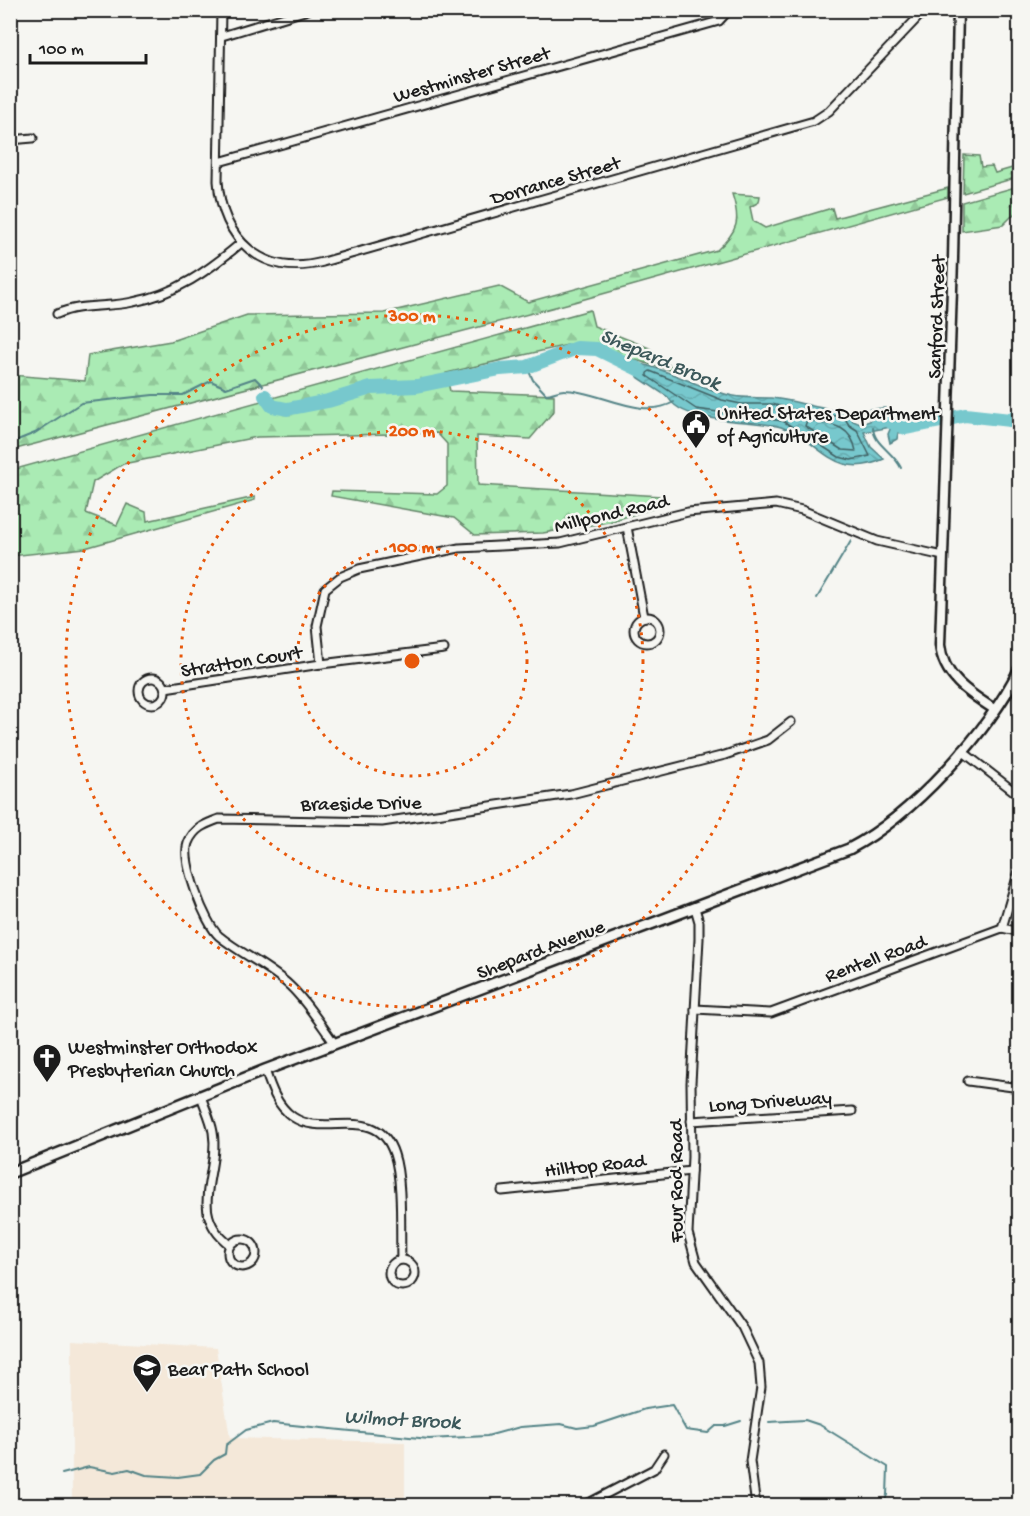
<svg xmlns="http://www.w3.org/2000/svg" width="1030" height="1516" font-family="'Gochi Hand',sans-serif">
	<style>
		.built { fill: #f4e8d9 }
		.forest { fill: url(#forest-firs); stroke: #638468; stroke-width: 1.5 }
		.water { fill: url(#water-waves); stroke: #538386; stroke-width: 1.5 }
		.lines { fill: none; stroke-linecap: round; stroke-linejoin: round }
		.shore { stroke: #406163; stroke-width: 1.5 }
		.stream { stroke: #538386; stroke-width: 2 }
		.river { stroke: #77c8cd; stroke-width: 14 }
		.minor-casing { stroke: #1c1c1c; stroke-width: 11 }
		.tertiary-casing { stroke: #1c1c1c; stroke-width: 13 }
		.secondary-casing { stroke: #1c1c1c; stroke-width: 14 }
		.minor { stroke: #f6f6f2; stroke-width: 7 }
		.tertiary { stroke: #f6f6f2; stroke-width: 8 }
		.secondary { stroke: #f6f6f2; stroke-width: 9 }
		.ring { fill: none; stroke: #e8590c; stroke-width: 3; stroke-dasharray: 3 6 }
		.labels { text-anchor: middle; stroke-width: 5; stroke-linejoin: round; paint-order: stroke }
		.street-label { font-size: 20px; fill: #1c1c1c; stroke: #f6f6f2 }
		.poi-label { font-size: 20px; fill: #1c1c1c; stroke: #f6f6f2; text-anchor: start }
		.water-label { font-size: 21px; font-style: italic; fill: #3c585a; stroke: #f6f6f2 }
		.centre { fill: #e8590c; stroke: #f6f6f2; stroke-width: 3 }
		.ring-label { font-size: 18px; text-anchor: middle; font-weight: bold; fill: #e8590c; stroke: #f6f6f2; stroke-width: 5; stroke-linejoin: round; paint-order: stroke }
	</style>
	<defs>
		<pattern id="forest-firs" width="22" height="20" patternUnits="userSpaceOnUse" patternTransform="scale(1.5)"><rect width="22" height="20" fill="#aaebb4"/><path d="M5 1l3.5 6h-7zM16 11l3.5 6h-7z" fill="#92c99a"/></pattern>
		<pattern id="water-waves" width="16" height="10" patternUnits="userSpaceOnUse" patternTransform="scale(1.5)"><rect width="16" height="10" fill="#77c8cd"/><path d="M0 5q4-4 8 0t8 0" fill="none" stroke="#66abaf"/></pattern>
	</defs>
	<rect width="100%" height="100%" fill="#f6f6f2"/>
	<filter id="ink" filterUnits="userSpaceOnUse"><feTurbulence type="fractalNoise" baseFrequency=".0167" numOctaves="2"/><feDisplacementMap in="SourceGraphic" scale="12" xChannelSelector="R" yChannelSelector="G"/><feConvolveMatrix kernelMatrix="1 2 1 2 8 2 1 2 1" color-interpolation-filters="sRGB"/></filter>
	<g filter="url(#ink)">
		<!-- built -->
		<path class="built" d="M 72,1340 L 216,1348 L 230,1438 L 405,1442 L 405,1505 L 72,1505 Z"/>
		<!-- forest -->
		<g class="forest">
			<path d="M 964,155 L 979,156 L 981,167 L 992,166 L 995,173 L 1019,166 L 1019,177 L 963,193 Z"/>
			<path d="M 1019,186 L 1019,209 L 1003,225 L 962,231 L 962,202 Z"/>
			<path d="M 948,188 L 948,197 L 574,302 L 12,450 L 11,375 L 85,381 L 88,355 L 171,341 L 247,315 L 384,313 L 499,286 L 528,302 L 717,250 C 738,231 741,221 732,194 L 760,196 L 759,202 L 750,207 L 753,221 L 765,228 L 832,208 L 835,218 Z"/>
			<path d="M 590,310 L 594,326 L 649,348 L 677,372 L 576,343 L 446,373 L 450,391 L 554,395 L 554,411 L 530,439 L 477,436 L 478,485 L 661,496 L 661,506 L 609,522 L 543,533 L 475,535 L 454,518 L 331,496 L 332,491 L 437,494 L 447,486 L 447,444 L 437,433 L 257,437 L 123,464 L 93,482 L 86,513 L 117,525 L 127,504 L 146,512 L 147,521 L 255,497 L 255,500 L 85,548 L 11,556 L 12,470 Z"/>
		</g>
		<!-- water -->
		<path class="water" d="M 624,361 C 661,365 690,384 725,394 C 740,399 755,397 771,398 C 797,400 820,411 848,411 L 853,421 L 860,424 L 870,421 L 871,417 L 859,418 L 855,413 L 858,410 L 885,408 L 902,416 L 907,432 L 898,433 L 897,439 L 890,443 L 888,434 L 891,427 L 864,432 L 871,447 L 884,459 C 833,482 821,440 781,427 C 754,419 682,425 668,397 L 639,378 Z"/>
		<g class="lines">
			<!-- shore -->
			<g class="shore">
				<path d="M 650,371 L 722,400 L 741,404 L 772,404 L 806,413 L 844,417 L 849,425 L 857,430 L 870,456 L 851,460 L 839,457 L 783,421 L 696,409 L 647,376 L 647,373 Z"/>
				<path d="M 807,420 C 830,424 851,424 856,451 L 842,450 L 805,426 Z"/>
			</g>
			<!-- stream -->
			<g class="stream">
				<path d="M 527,367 L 533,380 L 546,394 C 552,394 558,390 564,390 C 598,390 640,421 674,402"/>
				<path d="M 873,427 C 873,444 894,452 901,468"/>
				<path d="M 10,443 L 35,433 L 81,403 L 153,395 L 183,395 L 211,381 L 226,388 L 255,378 L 263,386"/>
				<path d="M 817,598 L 851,541"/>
				<path d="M 769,1422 L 805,1420 L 820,1425 L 888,1467 L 887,1495 L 883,1506"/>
				<path d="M 62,1474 L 89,1467 L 115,1472 L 129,1469 L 146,1475 L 178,1477 L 200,1474 L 214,1460 L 225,1454 L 226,1445 L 246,1430 L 273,1423 L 429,1439 L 487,1436 L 520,1427 L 561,1424 L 577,1428 L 594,1426 L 645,1409 L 672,1405 L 686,1430 L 708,1433 L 716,1426 L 725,1426 L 741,1421"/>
			</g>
			<!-- river -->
			<g class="river">
				<path d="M 265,396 L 272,406 L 287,409 L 328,401 L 371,388 L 417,386 L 500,369 L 527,367 L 577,348 L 597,349 L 640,370"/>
				<path d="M 953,418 L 965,415 L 1010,420 L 1020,413"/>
				<path d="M 891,422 L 906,428 L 941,421"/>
			</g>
			<!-- minor casing -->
			<g class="minor-casing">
				<g id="minor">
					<path d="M 221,10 L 218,181 C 222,239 262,278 323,262 L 814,121 L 829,111 L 925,10"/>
					<path d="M 222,36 L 308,10"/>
					<path d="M 10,140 L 33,138"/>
					<path d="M 219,162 L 719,21 L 729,10"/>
					<path d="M 57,314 C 81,303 107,308 133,302 C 176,294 208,271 241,243"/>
					<path d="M 627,527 L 644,617"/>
					<circle cx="647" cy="630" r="13"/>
					<path d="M 321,664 L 317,626 L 325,589 L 340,577 L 359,569 L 459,548 L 560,543 L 688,512 L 776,504 L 802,510 L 877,541 L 943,556"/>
					<circle cx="152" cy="691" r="13"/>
					<path d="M 165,688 L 321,664 L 444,649"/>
					<path d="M 962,751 L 1020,796"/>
					<path d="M 695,908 L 699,922 L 699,939 L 691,1083 L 692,1157 L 688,1233 L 696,1262 L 742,1327 L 759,1363 L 761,1387 L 750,1461 L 756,1506"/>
					<path d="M 1002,928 L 1020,932"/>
					<path d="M 695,1009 L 771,1013 L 1002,928 L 1020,867"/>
					<path d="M 335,1044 C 321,1025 307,1002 290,986 C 269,966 241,954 219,936 C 205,924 181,861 188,843 C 194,828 205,824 219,819 L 382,822 L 571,794 L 725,755 L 768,740 L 791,722"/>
					<path d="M 265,1070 C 271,1088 277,1106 293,1117 C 325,1139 377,1102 394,1154 C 403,1181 400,1231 401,1260"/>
					<path d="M 968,1081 L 1020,1088"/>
					<path d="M 201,1096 C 205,1108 211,1120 213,1132 C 220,1174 186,1212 230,1245"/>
					<path d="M 691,1121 L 852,1111"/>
					<path d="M 502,1191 L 691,1171"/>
					<circle cx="242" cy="1253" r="14"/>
					<circle cx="402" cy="1273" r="13"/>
					<path d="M 583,1506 L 654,1469 L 664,1454"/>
				</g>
			</g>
			<!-- tertiary casing -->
			<g class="tertiary-casing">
				<path id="tertiary" d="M 958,10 L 953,259 L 940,645 C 943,677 969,693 994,709"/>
			</g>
			<!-- secondary casing -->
			<g class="secondary-casing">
				<path id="secondary" d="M 10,1173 L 265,1070 L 849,849 C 912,816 988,733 1020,668"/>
			</g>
			<!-- minor -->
			<use href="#minor" class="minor"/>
			<!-- tertiary -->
			<use href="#tertiary" class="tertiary"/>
			<!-- secondary -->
			<use href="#secondary" class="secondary"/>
		</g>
	</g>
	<!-- distance rings -->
	<g class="ring">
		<circle cx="412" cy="661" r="115"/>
		<circle cx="412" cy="661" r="231"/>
		<circle cx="412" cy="661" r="346"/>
	</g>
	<!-- icons -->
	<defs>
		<g id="civic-pin" transform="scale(1.5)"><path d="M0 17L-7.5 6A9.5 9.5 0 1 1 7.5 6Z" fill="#1c1c1c" stroke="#f6f6f2"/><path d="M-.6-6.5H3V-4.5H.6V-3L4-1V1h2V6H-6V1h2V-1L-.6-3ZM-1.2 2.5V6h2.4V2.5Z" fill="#fff"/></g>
		<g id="church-pin" transform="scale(1.5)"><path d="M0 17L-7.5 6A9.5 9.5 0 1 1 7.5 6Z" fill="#1c1c1c" stroke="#f6f6f2"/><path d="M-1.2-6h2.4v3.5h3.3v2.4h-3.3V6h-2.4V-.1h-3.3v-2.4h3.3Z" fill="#fff"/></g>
		<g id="school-pin" transform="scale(1.5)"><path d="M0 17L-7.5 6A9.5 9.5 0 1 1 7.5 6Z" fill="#1c1c1c" stroke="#f6f6f2"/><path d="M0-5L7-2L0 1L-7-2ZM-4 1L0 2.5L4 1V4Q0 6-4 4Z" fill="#fff"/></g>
	</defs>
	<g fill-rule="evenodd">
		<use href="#civic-pin" x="696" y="424"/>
		<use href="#church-pin" x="47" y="1058"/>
		<use href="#school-pin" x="147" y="1368"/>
	</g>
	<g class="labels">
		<!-- street labels -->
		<g class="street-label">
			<text transform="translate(471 73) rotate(-16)" y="7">Westminster Street</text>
			<text transform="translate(555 179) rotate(-16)" y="7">Dorrance Street</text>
			<text transform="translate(935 317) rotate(-88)" y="7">Sanford Street</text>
			<text transform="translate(611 512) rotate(-13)" y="7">Millpond Road</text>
			<text transform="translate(241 660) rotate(-9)" y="7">Stratton Court</text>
			<text transform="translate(361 802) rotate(-1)" y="7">Braeside Drive</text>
			<text transform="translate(540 948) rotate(-21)" y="7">Shepard Avenue</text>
			<text transform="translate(875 957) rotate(-20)" y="7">Rentell Road</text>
			<text transform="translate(770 1100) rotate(-4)" y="7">Long Driveway</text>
			<text transform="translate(595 1164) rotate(-6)" y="7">Hilltop Road</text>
			<text transform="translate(675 1181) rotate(-90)" y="7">Four Rod Road</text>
		</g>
		<!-- poi labels -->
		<g class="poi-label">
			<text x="717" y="419">United States Department<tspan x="717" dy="23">of Agriculture</tspan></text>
			<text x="68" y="1053">Westminster Orthodox<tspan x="68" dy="23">Presbyterian Church</tspan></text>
			<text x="168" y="1375">Bear Path School</text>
		</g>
		<!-- water labels -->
		<g class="water-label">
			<text transform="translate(661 358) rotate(23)" y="7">Shepard Brook</text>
			<text transform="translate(402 1418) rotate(3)" y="7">Wilmot Brook</text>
		</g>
	</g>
	<circle cx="412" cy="661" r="9" class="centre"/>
	<g class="ring-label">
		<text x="412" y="321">300 m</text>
		<text x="412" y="436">200 m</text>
		<text x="412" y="552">100 m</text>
	</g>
	<!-- margin -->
	<rect width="1030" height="1516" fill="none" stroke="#f6f6f2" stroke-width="36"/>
	<rect x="18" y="18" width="994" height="1480" fill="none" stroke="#1c1c1c" stroke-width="2" filter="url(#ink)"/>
	<!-- scale -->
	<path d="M30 54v9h116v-9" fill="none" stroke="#1c1c1c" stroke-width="3"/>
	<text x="39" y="54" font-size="18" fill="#1c1c1c" stroke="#f6f6f2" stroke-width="4.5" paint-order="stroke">100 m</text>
</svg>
